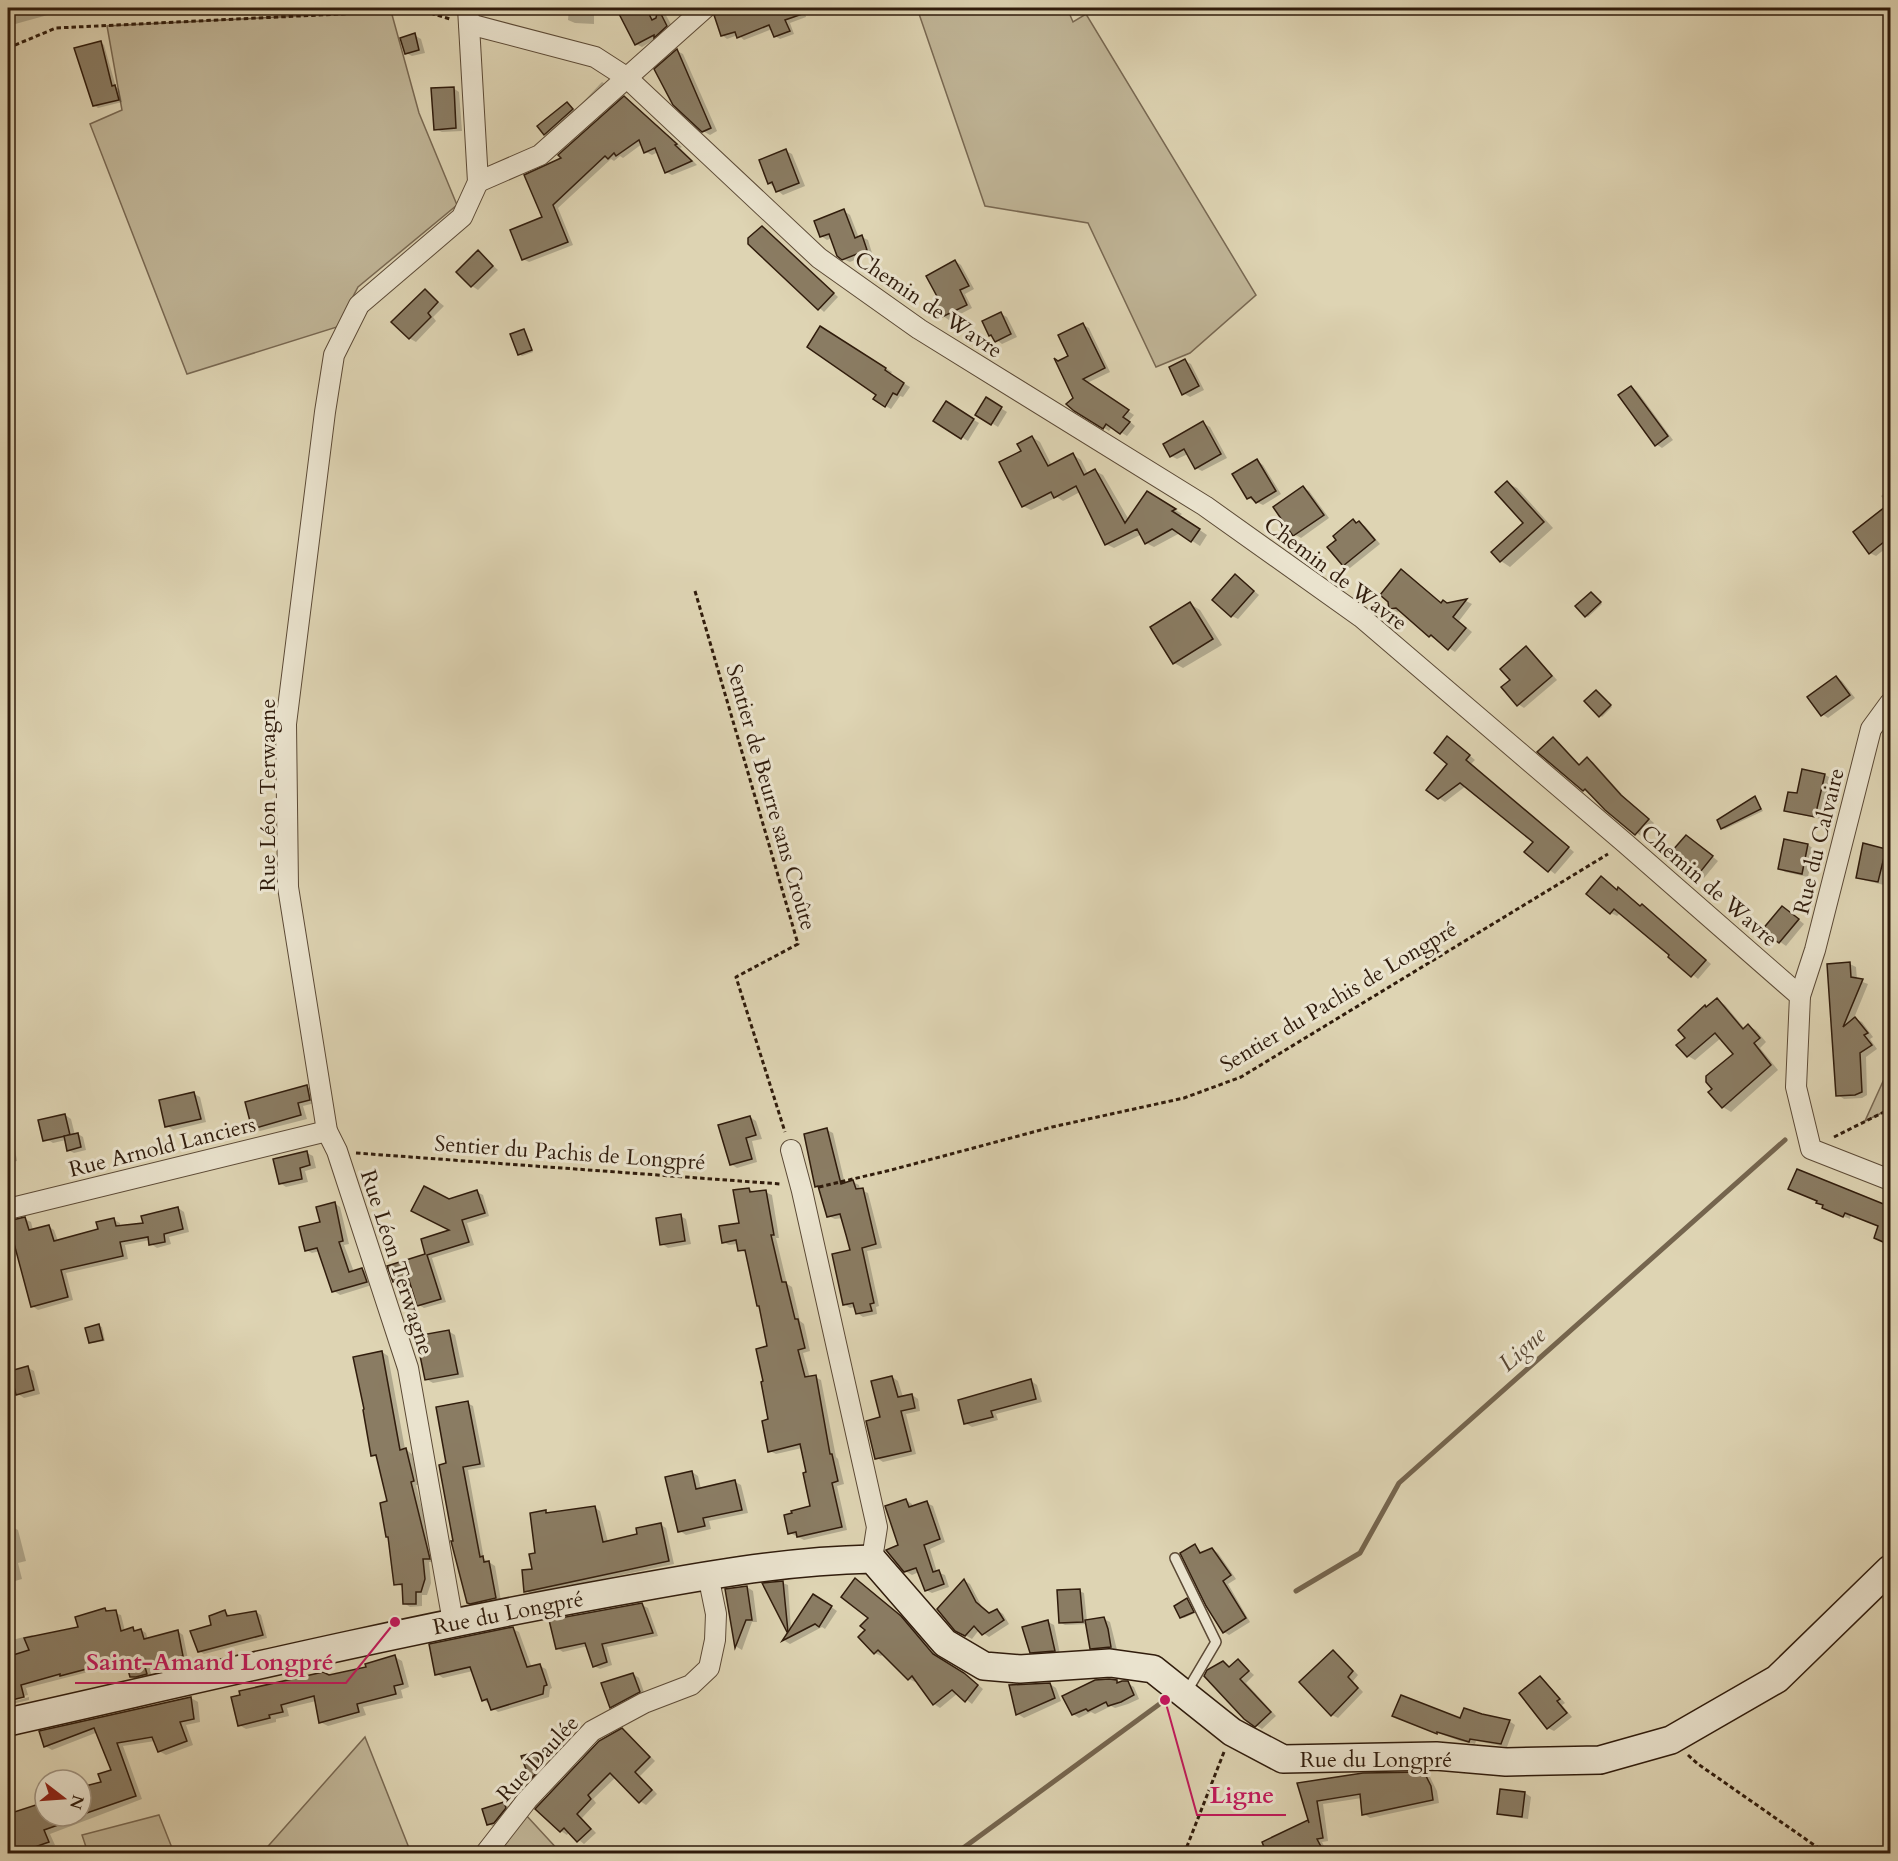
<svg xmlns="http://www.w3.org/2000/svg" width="1898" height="1861" font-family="Cardo,serif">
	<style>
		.green { fill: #c0b597; stroke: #786852; stroke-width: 1.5 }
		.shadow { fill: #0003 }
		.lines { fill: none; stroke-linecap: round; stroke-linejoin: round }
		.stream { stroke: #75654e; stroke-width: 5 }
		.building { fill: #8a7c63; stroke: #301c0c; stroke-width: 1.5 }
		.lane-casing { stroke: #5c4a36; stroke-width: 12 }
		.street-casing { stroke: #5c4a36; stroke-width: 22 }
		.secondary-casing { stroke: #301c0c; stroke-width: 30 }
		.path { stroke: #301c0c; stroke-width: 3; stroke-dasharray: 4.5 3; stroke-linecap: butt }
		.lane { stroke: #eae3ce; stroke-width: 9 }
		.street { stroke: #eae3ce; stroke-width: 20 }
		.secondary { stroke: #eae3ce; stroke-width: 27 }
		.labels { text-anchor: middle; stroke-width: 6; stroke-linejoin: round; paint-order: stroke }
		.street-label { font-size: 22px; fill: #301c0c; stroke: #eae3ce }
		.water-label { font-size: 24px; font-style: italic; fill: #584632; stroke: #eae3ce }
		.leader { fill: none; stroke: #c2185b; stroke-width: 2 }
		.callout-dot { fill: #c2185b; stroke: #eae3ce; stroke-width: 2 }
		.callout-label { font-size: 24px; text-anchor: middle; font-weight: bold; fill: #c2185b; stroke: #eae3ce; stroke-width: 6; stroke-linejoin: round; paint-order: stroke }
	</style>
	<rect width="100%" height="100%" fill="#ded4b3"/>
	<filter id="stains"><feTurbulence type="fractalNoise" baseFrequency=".00333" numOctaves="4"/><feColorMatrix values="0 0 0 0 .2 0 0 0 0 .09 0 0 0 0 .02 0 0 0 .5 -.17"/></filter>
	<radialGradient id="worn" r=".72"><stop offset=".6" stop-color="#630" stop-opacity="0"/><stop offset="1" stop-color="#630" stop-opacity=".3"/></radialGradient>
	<!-- green -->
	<g class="green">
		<path d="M 917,8 L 1067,8 L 1073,22 L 1086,14 L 1256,295 L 1190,353 L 1156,367 L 1088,223 L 985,206 Z"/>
		<path d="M 391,11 L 419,113 L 457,205 L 358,287 L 337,327 L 187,374 L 90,124 L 122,110 L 107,26 Z"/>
		<path d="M 1890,1066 L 1890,1109 L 1865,1121 Z"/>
		<path d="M 365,1737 L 411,1853 L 262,1853 Z"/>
		<path d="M 525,1814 L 561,1853 L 492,1854 Z"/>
		<path d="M 159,1815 L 174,1853 L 88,1853 L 82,1835 Z"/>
	</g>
	<!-- shadow -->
	<g class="shadow">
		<path d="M 8,8 L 53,8 L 55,13 L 8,26 Z"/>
		<path d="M 488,8 L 512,8 L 511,12 Z"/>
		<path d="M 569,8 L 594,8 L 594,24 L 575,23 L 568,20 Z"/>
		<path d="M 617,8 L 662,8 L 673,28 L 642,47 L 636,44 Z"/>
		<path d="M 739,8 L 804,8 L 806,17 L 790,23 L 794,34 L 780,39 L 775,36 L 772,29 L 744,40 L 738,35 L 727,39 L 722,35 L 717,15 Z"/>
		<path d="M 414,35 L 421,39 L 425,53 L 412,56 L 406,53 Z"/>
		<path d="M 100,42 L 104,45 L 116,87 L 119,89 L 122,102 L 98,108 L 94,105 Z"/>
		<path d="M 677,51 L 683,54 L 717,131 L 710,135 L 703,131 Z"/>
		<path d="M 602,82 L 605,84 L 581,104 Z"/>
		<path d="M 453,88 L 459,92 L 462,131 L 442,132 L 436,129 Z"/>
		<path d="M 630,102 L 682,147 L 680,148 L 697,165 L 672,175 L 666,172 L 658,152 L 652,155 L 646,152 L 642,144 L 623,158 L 620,156 L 614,161 L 611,159 L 558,208 L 573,245 L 529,262 L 523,259 L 544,218 L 563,159 Z"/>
		<path d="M 567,104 L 579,113 L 551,138 L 545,134 L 539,126 Z"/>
		<path d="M 786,151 L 792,154 L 805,186 L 783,195 L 769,183 Z"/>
		<path d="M 844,211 L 850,215 L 859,238 L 862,237 L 868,240 L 872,253 L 850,262 L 843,259 L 832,238 L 827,240 L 821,236 Z"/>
		<path d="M 767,231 L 838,297 L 824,312 L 749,243 Z"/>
		<path d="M 478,252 L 498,270 L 478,290 L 472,286 Z"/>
		<path d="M 955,261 L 961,265 L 974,289 L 965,294 L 972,308 L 949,320 L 943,316 Z"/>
		<path d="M 425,291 L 444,306 L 433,317 L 436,321 L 416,342 L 409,338 Z"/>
		<path d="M 1001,314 L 1007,317 L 1017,337 L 1002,344 L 990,335 Z"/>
		<path d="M 1083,325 L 1089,328 L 1110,372 L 1087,383 L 1134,415 L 1129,421 L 1135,426 L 1127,436 L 1112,427 L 1109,431 L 1075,409 Z"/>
		<path d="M 821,328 L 892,372 L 890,375 L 910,387 L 903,397 L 900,396 L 891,409 L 886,406 Z"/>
		<path d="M 524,331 L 526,332 L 533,352 L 522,356 L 519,354 Z"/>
		<path d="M 1185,361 L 1191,364 L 1204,390 L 1190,397 L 1183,393 Z"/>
		<path d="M 1631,387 L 1637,391 L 1673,440 L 1662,448 L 1656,444 Z"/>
		<path d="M 986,399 L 1007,412 L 998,427 L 977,414 Z"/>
		<path d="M 946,403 L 979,423 L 968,441 L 936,421 Z"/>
		<path d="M 1203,423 L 1210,427 L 1227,458 L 1202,471 L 1196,468 L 1188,454 L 1177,459 L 1171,456 Z"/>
		<path d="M 1032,437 L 1040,442 L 1052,466 L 1073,455 L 1081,460 L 1088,474 L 1095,471 L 1103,475 L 1129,520 L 1155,497 L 1182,514 L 1179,516 L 1207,535 L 1200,546 L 1180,533 L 1154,547 L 1146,543 L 1142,534 L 1114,548 L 1106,544 L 1080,492 L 1063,501 L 1057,497 L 1031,510 L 1023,506 L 1023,452 Z"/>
		<path d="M 1257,461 L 1263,465 L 1281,494 L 1263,505 L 1248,498 Z"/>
		<path d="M 1507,483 L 1517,488 L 1553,528 L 1510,567 L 1501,561 L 1525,523 Z"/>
		<path d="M 1303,488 L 1309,491 L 1329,518 L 1301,538 L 1294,534 Z"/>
		<path d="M 1890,489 L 1890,545 L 1876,556 L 1870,553 L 1889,506 L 1881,496 Z"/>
		<path d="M 1353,521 L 1365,526 L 1380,544 L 1350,568 L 1344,565 L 1338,540 Z"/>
		<path d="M 1408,575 L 1442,604 L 1466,601 L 1472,604 L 1459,621 L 1472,632 L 1455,652 L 1430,636 L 1402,611 L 1397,612 L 1391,608 Z"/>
		<path d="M 1241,580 L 1259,595 L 1238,619 L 1232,616 Z"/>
		<path d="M 1593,595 L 1602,604 L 1588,617 L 1586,616 Z"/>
		<path d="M 1190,604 L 1200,610 L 1222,645 L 1183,668 L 1174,663 Z"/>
		<path d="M 1526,648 L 1532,652 L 1557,680 L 1524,708 L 1518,704 Z"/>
		<path d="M 1836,677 L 1842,681 L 1855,698 L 1828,718 L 1822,714 Z"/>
		<path d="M 1598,693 L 1612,707 L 1602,717 L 1600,715 Z"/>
		<path d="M 1553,739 L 1559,742 L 1580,765 L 1587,759 L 1593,762 L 1627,800 L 1654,823 L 1642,837 L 1584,790 Z"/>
		<path d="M 1454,742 L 1475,760 L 1471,764 L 1574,852 L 1555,874 L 1526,852 L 1535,842 L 1466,786 L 1445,802 L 1439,798 Z"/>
		<path d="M 1825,775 L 1831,778 L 1821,819 L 1792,813 L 1786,810 L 1798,795 Z"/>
		<path d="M 1755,797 L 1763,811 L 1725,829 L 1722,828 Z"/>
		<path d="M 1692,840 L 1718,861 L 1704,878 L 1698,874 Z"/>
		<path d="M 1808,845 L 1814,849 L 1808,877 L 1785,872 L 1779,868 Z"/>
		<path d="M 1885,850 L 1890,853 L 1890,856 L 1884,885 L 1863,880 L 1857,877 Z"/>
		<path d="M 1607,882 L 1618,891 L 1619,889 L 1625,893 L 1642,907 L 1648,909 L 1711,964 L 1698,979 L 1620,913 L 1617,916 L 1611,913 Z"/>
		<path d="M 1788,911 L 1804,924 L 1786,946 L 1764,930 Z"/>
		<path d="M 1850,964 L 1856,967 L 1857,980 L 1868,984 L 1854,1018 L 1862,1022 L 1873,1037 L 1870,1039 L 1877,1049 L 1866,1057 L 1867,1095 L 1862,1098 L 1844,1099 L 1838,1095 L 1836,1084 Z"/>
		<path d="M 1717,1000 L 1725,1005 L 1745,1029 L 1748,1026 L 1756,1030 L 1766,1042 L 1760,1048 L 1778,1070 L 1731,1112 L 1723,1107 L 1735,1055 L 1721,1038 L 1695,1060 L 1688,1056 L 1687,1038 L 1707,1008 Z"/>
		<path d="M 307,1087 L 313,1090 L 315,1103 L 303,1106 L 307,1119 L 260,1131 L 254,1128 Z"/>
		<path d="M 194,1094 L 200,1097 L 206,1122 L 173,1130 L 167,1126 Z"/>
		<path d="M 65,1115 L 71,1119 L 75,1135 L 78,1134 L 83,1137 L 86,1150 L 74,1153 L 68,1150 L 66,1140 L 53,1143 L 47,1139 Z"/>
		<path d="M 750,1117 L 756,1121 L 762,1139 L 752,1141 L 757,1162 L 737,1168 L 731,1164 Z"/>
		<path d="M 827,1130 L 833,1133 L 845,1184 L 853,1182 L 859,1185 L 860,1190 L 868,1193 L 882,1248 L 867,1251 L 879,1306 L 876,1307 L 877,1314 L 863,1317 L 857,1313 L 855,1307 L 850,1308 L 844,1304 L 852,1251 L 843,1218 L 835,1219 L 828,1216 L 820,1188 L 816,1186 Z"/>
		<path d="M 8,1141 L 14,1144 L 17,1161 L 8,1163 Z"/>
		<path d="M 307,1153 L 313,1156 L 316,1168 L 305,1171 L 308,1182 L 286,1187 L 280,1183 Z"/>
		<path d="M 1798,1170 L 1890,1208 L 1890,1244 L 1881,1241 L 1879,1227 L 1851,1215 L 1850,1219 L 1830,1211 Z"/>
		<path d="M 749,1189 L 755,1193 L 765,1192 L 772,1195 L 779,1238 L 776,1238 L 787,1284 L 792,1287 L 800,1321 L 804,1324 L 810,1351 L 803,1353 L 810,1378 L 815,1377 L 821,1380 L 836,1457 L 838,1459 L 844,1484 L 837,1486 L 847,1530 L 804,1540 L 790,1533 L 793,1514 L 812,1508 L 802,1448 L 776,1454 L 770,1451 L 770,1420 L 765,1382 L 769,1347 L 748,1253 L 739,1250 L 738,1244 L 729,1245 L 723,1242 L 741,1224 Z"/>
		<path d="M 477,1192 L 483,1195 L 489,1216 L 467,1223 L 474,1245 L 432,1258 L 446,1302 L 424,1308 L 419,1305 L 411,1281 L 399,1284 L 394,1281 L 452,1231 L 448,1201 Z"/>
		<path d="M 334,1203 L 340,1207 L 349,1244 L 344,1245 L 354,1272 L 362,1269 L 368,1273 L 372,1285 L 340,1295 L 334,1291 L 320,1251 L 312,1253 L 306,1250 Z"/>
		<path d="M 178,1208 L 184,1212 L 189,1232 L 169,1237 L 171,1244 L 157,1248 L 151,1244 L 150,1240 L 125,1245 L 128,1259 L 66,1273 L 73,1300 L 38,1310 L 32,1306 L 25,1219 L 31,1222 L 33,1230 L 48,1226 L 54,1230 L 58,1241 L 100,1231 L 114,1220 L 120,1223 L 120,1227 L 145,1224 Z"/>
		<path d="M 680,1216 L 686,1219 L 691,1244 L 668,1248 L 662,1244 Z"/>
		<path d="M 99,1326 L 102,1327 L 105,1341 L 93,1343 L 90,1342 Z"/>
		<path d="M 448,1331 L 455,1335 L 464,1377 L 433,1383 L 426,1379 Z"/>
		<path d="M 382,1352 L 388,1356 L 405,1449 L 412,1454 L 419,1485 L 416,1485 L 435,1562 L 429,1562 L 431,1583 L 427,1595 L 422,1595 L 422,1606 L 410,1607 L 404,1603 L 403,1587 L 396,1584 L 389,1502 L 378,1458 L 373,1455 Z"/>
		<path d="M 28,1368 L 34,1371 L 40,1394 L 24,1398 L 18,1394 Z"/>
		<path d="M 892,1377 L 898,1381 L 903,1397 L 912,1395 L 918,1399 L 920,1411 L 906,1414 L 916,1454 L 883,1462 L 877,1458 L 882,1418 Z"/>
		<path d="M 1031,1381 L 1037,1385 L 1042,1402 L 996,1414 L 998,1420 L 972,1427 L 965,1423 Z"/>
		<path d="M 467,1403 L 473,1406 L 485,1467 L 468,1470 L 484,1559 L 495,1566 L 501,1601 L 474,1606 L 469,1602 L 455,1542 L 448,1465 Z"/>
		<path d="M 692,1472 L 698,1476 L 701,1489 L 735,1482 L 741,1485 L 748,1513 L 709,1521 L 711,1529 L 686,1535 L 680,1531 Z"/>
		<path d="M 906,1500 L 912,1504 L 913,1507 L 927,1503 L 933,1506 L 945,1542 L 930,1549 L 937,1572 L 945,1575 L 949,1587 L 932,1593 L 926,1590 L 919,1572 L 912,1575 L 905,1571 L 900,1546 Z"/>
		<path d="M 595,1508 L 600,1511 L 608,1542 L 639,1535 L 661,1525 L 666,1528 L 674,1564 L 531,1594 L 526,1591 L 534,1570 L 546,1512 L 549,1514 Z"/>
		<path d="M 12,1527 L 18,1530 L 26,1561 L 18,1563 L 22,1579 L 8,1583 L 8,1528 Z"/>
		<path d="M 1195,1546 L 1203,1554 L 1212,1549 L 1218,1553 L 1236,1579 L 1228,1584 L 1250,1622 L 1229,1635 L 1224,1632 Z"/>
		<path d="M 965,1581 L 970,1584 L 982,1607 L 990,1614 L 997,1610 L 1003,1614 L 1009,1624 L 989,1637 L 979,1630 L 972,1639 L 956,1630 Z"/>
		<path d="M 783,1583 L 788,1585 L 791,1630 L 820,1599 L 837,1611 L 825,1629 L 822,1627 L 790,1644 L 785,1641 L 790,1632 L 765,1585 Z"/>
		<path d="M 861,1584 L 907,1621 L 939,1659 L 970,1678 L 983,1689 L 972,1704 L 958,1693 L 940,1708 L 934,1704 L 916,1680 L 915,1682 L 909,1679 L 884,1653 L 881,1656 L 875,1653 L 867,1630 L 870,1617 Z"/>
		<path d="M 747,1587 L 753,1591 L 757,1622 L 752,1622 L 742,1650 L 737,1647 L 733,1620 Z"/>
		<path d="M 1079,1591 L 1084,1593 L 1087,1621 L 1104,1619 L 1110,1622 L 1117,1650 L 1097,1651 L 1091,1648 L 1088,1624 L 1065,1625 L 1061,1623 Z"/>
		<path d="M 1187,1600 L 1195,1613 L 1184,1618 L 1181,1617 Z"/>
		<path d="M 642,1605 L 648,1608 L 658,1636 L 607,1647 L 612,1665 L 600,1669 L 594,1666 L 588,1646 L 563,1652 L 557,1648 Z"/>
		<path d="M 104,1610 L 121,1615 L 125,1631 L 133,1629 L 137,1631 L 141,1630 L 146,1633 L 148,1640 L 177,1631 L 183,1635 L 188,1659 L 150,1670 L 152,1676 L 137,1679 L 131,1676 L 127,1662 L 26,1688 L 28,1695 L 8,1699 L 8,1641 L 32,1635 L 36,1637 L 80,1628 Z"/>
		<path d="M 225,1611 L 231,1617 L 256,1612 L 261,1615 L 267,1638 L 204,1654 L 199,1651 L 213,1626 Z"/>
		<path d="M 1048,1622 L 1054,1625 L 1060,1654 L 1038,1655 L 1032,1652 Z"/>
		<path d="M 513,1629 L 519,1632 L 532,1668 L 540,1666 L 546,1669 L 552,1688 L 550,1689 L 549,1697 L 498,1712 L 484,1700 L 473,1671 L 443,1678 L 437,1674 Z"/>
		<path d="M 1333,1652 L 1339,1655 L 1358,1675 L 1353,1681 L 1363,1692 L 1338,1718 L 1332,1715 Z"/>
		<path d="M 395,1657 L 402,1661 L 409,1687 L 401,1690 L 403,1698 L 363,1707 L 366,1715 L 328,1726 L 320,1722 L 316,1701 L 287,1708 L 289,1716 L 276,1719 L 276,1722 L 246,1729 L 239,1725 L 329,1677 L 367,1668 Z"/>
		<path d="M 1238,1661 L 1254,1675 L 1246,1683 L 1276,1716 L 1262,1729 L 1245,1718 L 1223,1663 L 1231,1668 Z"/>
		<path d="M 633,1674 L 639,1678 L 645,1695 L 618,1710 L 612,1706 Z"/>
		<path d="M 1540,1678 L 1546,1682 L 1565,1703 L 1562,1705 L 1572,1717 L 1554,1731 L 1548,1728 Z"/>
		<path d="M 1116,1681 L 1127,1683 L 1134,1687 L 1139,1699 L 1128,1704 L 1115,1708 L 1111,1706 L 1095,1714 L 1091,1712 L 1079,1718 L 1073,1714 Z"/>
		<path d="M 1050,1684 L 1056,1688 L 1061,1701 L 1024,1718 L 1018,1714 Z"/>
		<path d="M 29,1697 L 29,1700 L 8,1705 L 8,1703 Z"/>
		<path d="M 191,1698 L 198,1702 L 200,1722 L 186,1725 L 193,1745 L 166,1755 L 159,1751 L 155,1741 L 123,1746 L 142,1799 L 50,1834 L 55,1845 L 31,1854 L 8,1854 L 8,1815 L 45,1803 L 45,1816 L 81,1816 L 81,1788 L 103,1783 L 113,1771 L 98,1732 L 52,1750 L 45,1746 L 41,1732 Z"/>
		<path d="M 1400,1719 L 1509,1721 L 1515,1725 L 1507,1747 L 1476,1741 L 1475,1744 L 1460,1741 Z"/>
		<path d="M 622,1730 L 628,1734 L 655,1761 L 640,1776 L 657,1794 L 646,1805 L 640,1801 L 616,1777 L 593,1799 L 596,1803 L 582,1818 L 596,1833 L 584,1844 L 569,1832 L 567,1835 L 561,1831 L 537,1809 Z"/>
		<path d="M 535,1753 L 538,1755 L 543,1769 L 533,1780 L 531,1779 Z"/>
		<path d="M 1424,1773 L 1430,1777 L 1437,1791 L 1439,1803 L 1370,1818 L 1364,1814 L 1362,1798 L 1323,1804 L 1328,1841 L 1322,1842 L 1328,1854 L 1269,1854 L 1308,1822 L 1311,1824 L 1299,1784 Z"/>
		<path d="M 1525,1793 L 1531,1797 L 1528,1819 L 1505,1816 L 1499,1813 Z"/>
		<path d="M 504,1804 L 510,1807 L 495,1828 L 489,1824 Z"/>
	</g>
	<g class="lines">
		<!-- stream -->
		<g class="stream">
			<path d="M 1296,1591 L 1360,1553 L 1399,1483 L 1785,1140"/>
			<path d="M 955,1854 L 1165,1700"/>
		</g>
	</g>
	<!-- building -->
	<g class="building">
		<path d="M 616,8 L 646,8 L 652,20 L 656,18 L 658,8 L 667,26 L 654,38 L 654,35 L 635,45 Z"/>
		<path d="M 734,8 L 814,8 L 814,10 L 785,20 L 790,31 L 774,37 L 769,25 L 737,38 L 735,32 L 721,36 L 714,15 Z"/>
		<path d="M 415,33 L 419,50 L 405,54 L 400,38 Z"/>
		<path d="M 101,41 L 112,86 L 115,85 L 119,100 L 93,106 L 74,48 Z"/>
		<path d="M 677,49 L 711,128 L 702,132 L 673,105 L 654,69 Z"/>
		<path d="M 454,87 L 456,128 L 434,130 L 431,88 Z"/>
		<path d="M 624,96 L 677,144 L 675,145 L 692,161 L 665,173 L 655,148 L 644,153 L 639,140 L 616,156 L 614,153 L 608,159 L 605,156 L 553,205 L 568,242 L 522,260 L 510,230 L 542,217 L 524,175 L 561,158 L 558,155 Z"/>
		<path d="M 567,102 L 573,109 L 544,135 L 537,126 Z"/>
		<path d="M 786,149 L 799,183 L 776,192 L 772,182 L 768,184 L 759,160 Z"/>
		<path d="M 844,209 L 855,238 L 862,235 L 867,250 L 842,260 L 837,256 L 829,234 L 820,237 L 814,221 Z"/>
		<path d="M 762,226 L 834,293 L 818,310 L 748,244 L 748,238 Z"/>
		<path d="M 478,250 L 493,266 L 471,287 L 456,272 Z"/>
		<path d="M 955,260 L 969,286 L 960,290 L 967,305 L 942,317 L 934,302 L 939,300 L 926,276 Z"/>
		<path d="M 425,289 L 438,302 L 428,313 L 431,317 L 409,339 L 391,322 Z"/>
		<path d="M 1001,312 L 1011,334 L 995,342 L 991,335 L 989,336 L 982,321 Z"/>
		<path d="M 1083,323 L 1105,368 L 1083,379 L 1129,410 L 1123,417 L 1130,422 L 1120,434 L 1106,424 L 1103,429 L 1074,411 L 1066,404 L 1073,398 L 1054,358 L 1058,361 L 1068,356 L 1058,335 Z"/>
		<path d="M 820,326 L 886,368 L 885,370 L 904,383 L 897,395 L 893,393 L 885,407 L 873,399 L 876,395 L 807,347 Z"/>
		<path d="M 524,329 L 532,350 L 518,355 L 510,334 Z"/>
		<path d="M 1185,359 L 1199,386 L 1182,395 L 1169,367 Z"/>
		<path d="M 1631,386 L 1668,436 L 1655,446 L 1618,395 Z"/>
		<path d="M 986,397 L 1002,407 L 991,425 L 975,415 Z"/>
		<path d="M 946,401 L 974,419 L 961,439 L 933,421 Z"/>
		<path d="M 1203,421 L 1221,454 L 1195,469 L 1184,449 L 1170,457 L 1163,444 Z"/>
		<path d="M 1032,436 L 1048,466 L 1073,453 L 1084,475 L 1095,469 L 1125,523 L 1147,491 L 1176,509 L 1172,511 L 1200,529 L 1191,542 L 1172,529 L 1145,544 L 1137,529 L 1105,545 L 1076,486 L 1054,498 L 1051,492 L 1022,507 L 999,462 L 1021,451 L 1017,444 Z"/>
		<path d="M 1257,459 L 1276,491 L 1256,503 L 1251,497 L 1247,499 L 1232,474 Z"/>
		<path d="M 1507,481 L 1544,522 L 1500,562 L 1491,552 L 1523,523 L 1495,492 Z"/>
		<path d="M 1303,486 L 1324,515 L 1293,536 L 1273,507 Z"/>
		<path d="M 1890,503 L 1890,537 L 1869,554 L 1853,532 Z"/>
		<path d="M 1353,519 L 1356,523 L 1359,521 L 1375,540 L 1343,566 L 1327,547 L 1336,540 L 1333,536 Z"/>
		<path d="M 1401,569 L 1441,603 L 1443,600 L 1447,603 L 1467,599 L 1453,617 L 1466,628 L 1448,650 L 1431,635 L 1429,637 L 1396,608 L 1389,609 L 1388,602 L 1380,595 Z"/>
		<path d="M 1235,574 L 1254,591 L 1231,617 L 1212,600 Z"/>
		<path d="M 1591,592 L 1601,602 L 1585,617 L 1575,606 Z"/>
		<path d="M 1190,602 L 1213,639 L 1173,664 L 1150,627 Z"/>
		<path d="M 1526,646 L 1552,676 L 1517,706 L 1501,687 L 1510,680 L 1500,669 Z"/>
		<path d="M 1836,676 L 1850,695 L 1821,716 L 1807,697 Z"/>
		<path d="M 1596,690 L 1611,705 L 1599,717 L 1584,701 Z"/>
		<path d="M 1447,736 L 1470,755 L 1466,760 L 1569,847 L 1548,872 L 1524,852 L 1533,842 L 1460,783 L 1438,799 L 1426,790 L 1447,764 L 1434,753 Z"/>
		<path d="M 1553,737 L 1579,765 L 1587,757 L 1621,795 L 1649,819 L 1635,835 L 1605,810 L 1585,789 L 1583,791 L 1537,752 Z"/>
		<path d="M 1802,769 L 1825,774 L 1815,817 L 1784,811 L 1788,792 L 1797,793 Z"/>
		<path d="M 1755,796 L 1761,809 L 1721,829 L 1717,820 Z"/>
		<path d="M 1686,835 L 1713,856 L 1697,876 L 1685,866 L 1687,863 L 1672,851 Z"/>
		<path d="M 1784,839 L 1808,844 L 1802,874 L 1778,869 Z"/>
		<path d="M 1863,843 L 1886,849 L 1878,882 L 1856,878 Z"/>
		<path d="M 1601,876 L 1617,890 L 1618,887 L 1640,906 L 1642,904 L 1706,960 L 1691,977 L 1668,957 L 1669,955 L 1614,909 L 1610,914 L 1586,894 Z"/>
		<path d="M 1782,906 L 1799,919 L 1779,943 L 1762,930 Z"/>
		<path d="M 1850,962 L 1851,977 L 1863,979 L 1843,1027 L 1855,1017 L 1868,1033 L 1864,1035 L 1872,1045 L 1860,1053 L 1862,1092 L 1855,1095 L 1836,1096 L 1827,964 Z"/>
		<path d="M 1717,998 L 1743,1029 L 1748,1024 L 1760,1038 L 1754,1043 L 1771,1065 L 1722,1108 L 1708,1092 L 1712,1089 L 1706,1082 L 1706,1076 L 1733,1054 L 1715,1033 L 1687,1057 L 1676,1045 L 1685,1038 L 1678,1030 L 1705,1005 L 1706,1007 Z"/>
		<path d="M 307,1085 L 310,1100 L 298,1103 L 301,1115 L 252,1129 L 245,1102 Z"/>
		<path d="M 194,1092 L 201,1119 L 165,1127 L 159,1100 Z"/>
		<path d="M 65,1114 L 70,1135 L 43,1141 L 38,1120 Z"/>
		<path d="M 750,1116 L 756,1135 L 746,1138 L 752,1159 L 730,1165 L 718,1125 Z"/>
		<path d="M 827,1128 L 841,1184 L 853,1180 L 856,1189 L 863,1188 L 876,1244 L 862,1248 L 874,1303 L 870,1304 L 872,1311 L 856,1314 L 853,1303 L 843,1305 L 832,1254 L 850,1250 L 846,1235 L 840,1214 L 827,1217 L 818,1186 L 815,1187 L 804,1134 Z"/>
		<path d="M 78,1133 L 81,1147 L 67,1151 L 64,1136 Z"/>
		<path d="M 307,1151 L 310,1165 L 300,1168 L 302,1179 L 279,1184 L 273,1159 Z"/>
		<path d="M 1797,1169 L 1886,1205 L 1890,1197 L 1890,1245 L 1874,1238 L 1878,1226 L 1845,1213 L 1843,1217 L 1822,1208 L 1823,1205 L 1816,1203 L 1817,1201 L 1788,1189 Z"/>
		<path d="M 424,1186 L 449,1199 L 477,1190 L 485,1213 L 462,1220 L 469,1242 L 427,1255 L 441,1299 L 417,1306 L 408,1277 L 393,1282 L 387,1266 L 425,1254 L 421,1239 L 449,1230 L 411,1211 Z"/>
		<path d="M 749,1188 L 750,1192 L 766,1190 L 774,1235 L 771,1235 L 782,1282 L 786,1282 L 795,1319 L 798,1319 L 805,1348 L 798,1350 L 805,1377 L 816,1375 L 830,1454 L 832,1454 L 838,1481 L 832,1483 L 842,1527 L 797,1537 L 796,1532 L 788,1534 L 784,1515 L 792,1513 L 791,1511 L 810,1506 L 803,1473 L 806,1472 L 800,1444 L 768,1452 L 762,1421 L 768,1419 L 761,1382 L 763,1381 L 756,1349 L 767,1346 L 759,1306 L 757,1306 L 745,1250 L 738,1251 L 736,1240 L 722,1243 L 719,1226 L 739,1223 L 733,1190 Z"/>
		<path d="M 335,1202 L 343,1241 L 339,1242 L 349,1272 L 362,1268 L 367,1282 L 332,1292 L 317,1248 L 305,1251 L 299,1227 L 320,1222 L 316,1207 Z"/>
		<path d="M 178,1207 L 183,1229 L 164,1234 L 165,1242 L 149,1245 L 148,1237 L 120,1242 L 123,1256 L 61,1270 L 68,1297 L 31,1307 L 8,1221 L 25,1217 L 29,1230 L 49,1225 L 54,1241 L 98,1229 L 96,1222 L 114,1218 L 116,1226 L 143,1223 L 141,1216 Z"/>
		<path d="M 681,1214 L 685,1241 L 660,1245 L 656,1218 Z"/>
		<path d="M 99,1324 L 103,1340 L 89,1343 L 85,1328 Z"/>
		<path d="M 449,1330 L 458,1374 L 425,1380 L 416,1336 Z"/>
		<path d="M 382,1351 L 400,1450 L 406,1448 L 414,1481 L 411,1482 L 430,1559 L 423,1559 L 425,1579 L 421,1592 L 416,1592 L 416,1604 L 403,1604 L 402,1584 L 394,1585 L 388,1537 L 386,1537 L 380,1503 L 387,1501 L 376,1455 L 371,1456 L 363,1410 L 364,1409 L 353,1357 Z"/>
		<path d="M 28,1366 L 34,1390 L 16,1395 L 10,1371 Z"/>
		<path d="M 892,1376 L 898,1397 L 912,1394 L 915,1408 L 901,1411 L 911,1451 L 875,1459 L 866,1421 L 880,1417 L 871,1381 Z"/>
		<path d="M 1031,1379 L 1036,1399 L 991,1411 L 993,1417 L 964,1424 L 958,1400 Z"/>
		<path d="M 468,1401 L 480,1464 L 463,1467 L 480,1557 L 483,1556 L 484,1562 L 489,1561 L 496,1598 L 470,1604 L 467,1603 L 451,1541 L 453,1541 L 439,1465 L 446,1463 L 436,1407 Z"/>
		<path d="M 692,1471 L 696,1489 L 735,1480 L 742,1510 L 703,1518 L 705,1526 L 678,1532 L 665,1477 Z"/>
		<path d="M 906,1499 L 909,1507 L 927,1501 L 940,1539 L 924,1545 L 933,1572 L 939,1570 L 944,1584 L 925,1591 L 916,1568 L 904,1572 L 886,1550 L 898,1545 L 885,1506 Z"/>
		<path d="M 595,1506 L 603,1542 L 637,1534 L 636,1528 L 661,1523 L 669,1561 L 524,1592 L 522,1570 L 532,1569 L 529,1554 L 535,1553 L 530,1513 L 546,1510 L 546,1513 Z"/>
		<path d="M 1195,1544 L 1200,1553 L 1212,1548 L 1231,1575 L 1223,1581 L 1246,1618 L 1223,1633 L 1206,1606 L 1180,1553 Z"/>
		<path d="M 855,1578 L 901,1616 L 933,1654 L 964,1673 L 978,1685 L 965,1702 L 952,1690 L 933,1705 L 912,1676 L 908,1680 L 878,1650 L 874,1654 L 858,1637 L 865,1630 L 860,1626 L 868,1618 L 841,1597 Z"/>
		<path d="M 964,1579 L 976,1602 L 989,1613 L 997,1609 L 1004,1620 L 982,1635 L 974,1626 L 965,1636 L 955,1631 L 937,1609 Z"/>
		<path d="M 783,1581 L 788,1632 L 787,1632 L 762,1583 Z"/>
		<path d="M 747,1586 L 752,1620 L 746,1620 L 735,1648 L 725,1589 Z"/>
		<path d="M 1080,1589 L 1083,1622 L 1059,1623 L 1057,1590 Z"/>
		<path d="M 813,1594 L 832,1606 L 819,1627 L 815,1624 L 782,1641 Z"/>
		<path d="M 1187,1598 L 1194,1612 L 1180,1618 L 1174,1606 Z"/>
		<path d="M 642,1603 L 653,1633 L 602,1644 L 607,1662 L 593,1667 L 585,1643 L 556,1649 L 549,1620 Z"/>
		<path d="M 105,1608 L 106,1611 L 116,1610 L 121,1631 L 133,1627 L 134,1631 L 141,1629 L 144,1639 L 178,1630 L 183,1656 L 145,1667 L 147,1674 L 136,1677 L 130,1677 L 125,1659 L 60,1676 L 60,1674 L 21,1685 L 24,1697 L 8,1701 L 8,1654 L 11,1653 L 14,1662 L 13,1655 L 29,1650 L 24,1638 L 78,1627 L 75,1617 Z"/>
		<path d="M 225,1610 L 227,1616 L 256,1611 L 263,1635 L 198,1652 L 190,1631 L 211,1625 L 209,1616 Z"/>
		<path d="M 1104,1617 L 1108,1629 L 1111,1647 L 1090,1649 L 1085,1620 Z"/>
		<path d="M 1048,1620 L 1055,1651 L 1030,1653 L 1022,1627 Z"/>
		<path d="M 513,1627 L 527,1667 L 540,1664 L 547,1685 L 544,1686 L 543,1694 L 491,1710 L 487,1699 L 482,1701 L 470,1667 L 435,1675 L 429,1644 Z"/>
		<path d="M 1333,1650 L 1353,1671 L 1348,1677 L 1358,1688 L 1331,1716 L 1299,1682 Z"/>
		<path d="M 395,1655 L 403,1684 L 394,1686 L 396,1694 L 357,1704 L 359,1712 L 319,1723 L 314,1696 L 281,1705 L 283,1712 L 269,1715 L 270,1718 L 238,1726 L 231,1697 L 240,1695 L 239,1691 L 323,1672 L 329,1675 L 366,1667 L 365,1664 Z"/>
		<path d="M 1238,1659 L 1249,1671 L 1240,1679 L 1271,1712 L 1255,1727 L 1244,1719 L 1204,1676 L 1207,1670 L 1223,1661 L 1229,1667 Z"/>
		<path d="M 633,1673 L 640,1692 L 610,1708 L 601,1683 Z"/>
		<path d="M 1540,1676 L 1560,1699 L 1557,1701 L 1567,1713 L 1547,1729 L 1519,1693 Z"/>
		<path d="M 1109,1679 L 1117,1680 L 1117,1683 L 1122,1681 L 1128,1681 L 1134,1695 L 1121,1702 L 1108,1706 L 1106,1702 L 1088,1711 L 1086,1709 L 1072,1715 L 1062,1696 L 1095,1680 Z"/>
		<path d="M 1050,1683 L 1055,1698 L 1016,1715 L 1009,1685 Z"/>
		<path d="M 1401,1695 L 1460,1718 L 1464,1708 L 1482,1714 L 1510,1720 L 1501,1744 L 1470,1739 L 1469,1742 L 1437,1732 L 1437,1734 L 1392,1716 Z"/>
		<path d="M 191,1697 L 194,1719 L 180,1722 L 187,1741 L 158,1752 L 152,1737 L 117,1743 L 136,1796 L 81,1815 L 81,1787 L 101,1782 L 98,1774 L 111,1770 L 94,1728 L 44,1747 L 39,1731 Z"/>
		<path d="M 622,1728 L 650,1757 L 635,1772 L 652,1790 L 639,1803 L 610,1773 L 588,1795 L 591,1799 L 577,1814 L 591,1829 L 577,1842 L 564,1828 L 560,1832 L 535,1809 L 599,1741 Z"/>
		<path d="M 536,1752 L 541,1768 L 530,1780 L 521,1756 Z"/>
		<path d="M 1424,1772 L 1431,1786 L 1433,1800 L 1362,1815 L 1360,1794 L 1317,1801 L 1323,1838 L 1317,1839 L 1325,1854 L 1267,1854 L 1262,1842 L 1308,1820 L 1309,1823 L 1297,1783 L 1363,1773 Z"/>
		<path d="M 1500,1789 L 1525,1792 L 1522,1817 L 1497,1814 Z"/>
		<path d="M 45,1802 L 45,1816 L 78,1816 L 78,1818 L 44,1830 L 49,1842 L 15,1854 L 8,1854 L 8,1814 Z"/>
		<path d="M 504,1802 L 506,1808 L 494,1823 L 487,1825 L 482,1809 Z"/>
	</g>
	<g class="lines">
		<!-- lane casing -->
		<g class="lane-casing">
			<path id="lane" d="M 1175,1558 L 1216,1642 L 1187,1691"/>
		</g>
		<!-- street casing -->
		<g class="street-casing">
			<g id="street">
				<path d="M 469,24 L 595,57 L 626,77 L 819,258 L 919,329 L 1205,506 L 1361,617 L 1625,843 L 1800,996 L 1796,1087 L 1811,1149 L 1890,1180"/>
				<path d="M 478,182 L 540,155 L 705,8"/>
				<path d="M 1800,996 L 1815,950 L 1871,729 L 1890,703"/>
				<path d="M 791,1150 L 802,1191 L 877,1527 L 872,1559"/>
				<path d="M 8,1209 L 327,1131"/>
				<path d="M 453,1622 L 408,1368 L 337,1151 L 327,1131 L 288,887 L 286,724 L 325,412 L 334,355 L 359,305 L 462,217 L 478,182 L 468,8"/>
				<path d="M 485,1854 L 527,1800 L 592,1731 L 644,1703 L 691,1685 L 709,1668 L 715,1640 L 716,1614 L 708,1575"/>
			</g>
		</g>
		<!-- secondary casing -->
		<g class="secondary-casing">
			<path id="secondary" d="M 8,1722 C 195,1680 382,1635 571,1600 C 671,1582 770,1561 872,1559 L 945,1643 L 984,1666 L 1020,1669 L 1110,1663 L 1153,1669 L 1232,1732 L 1283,1759 L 1436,1756 L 1506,1762 L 1600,1760 L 1671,1740 L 1777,1679 L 1890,1569"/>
		</g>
		<!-- path -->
		<g class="path">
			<path d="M 8,48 L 56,28 L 420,10 L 450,19"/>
			<path d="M 695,591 L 798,944 L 736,977 L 785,1132"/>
			<path d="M 1834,1137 L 1890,1109"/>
			<path d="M 356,1153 L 781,1184"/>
			<path d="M 819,1187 L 891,1170 L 1052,1127 L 1184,1098 L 1241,1077 L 1608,854"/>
			<path d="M 1688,1755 L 1698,1764 L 1827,1854"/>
			<path d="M 1184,1854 L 1224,1752"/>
		</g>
		<!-- lane -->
		<use href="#lane" class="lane"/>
		<!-- street -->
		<use href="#street" class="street"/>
		<!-- secondary -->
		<use href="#secondary" class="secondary"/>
	</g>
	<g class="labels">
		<!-- street labels -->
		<g class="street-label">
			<text transform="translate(929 304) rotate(34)" y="8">Chemin de Wavre</text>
			<text transform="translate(1336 573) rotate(37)" y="8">Chemin de Wavre</text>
			<text transform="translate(267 795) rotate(-90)" y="8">Rue Léon Terwagne</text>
			<text transform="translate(772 797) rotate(74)" y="8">Sentier de Beurre sans Croûte</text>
			<text transform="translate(1818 841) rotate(-76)" y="8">Rue du Calvaire</text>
			<text transform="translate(1710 885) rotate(41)" y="8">Chemin de Wavre</text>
			<text transform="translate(1338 996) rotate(-31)" y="8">Sentier du Pachis de Longpré</text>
			<text transform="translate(162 1146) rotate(-14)" y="8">Rue Arnold Lanciers</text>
			<text transform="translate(570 1152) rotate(4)" y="8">Sentier du Pachis de Longpré</text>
			<text transform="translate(398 1262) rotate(72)" y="8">Rue Léon Terwagne</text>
			<text transform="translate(508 1612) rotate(-11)" y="8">Rue du Longpré</text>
			<text transform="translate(537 1758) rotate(-47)" y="8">Rue Daulée</text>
			<text x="1376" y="1767">Rue du Longpré</text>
		</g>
		<!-- water labels -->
		<g class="water-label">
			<text transform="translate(1522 1349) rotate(-42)" y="8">Ligne</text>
		</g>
	</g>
	<!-- callouts -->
	<path class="leader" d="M395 1622L346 1683H75M1165 1700L1197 1815H1286"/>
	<g class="callout-dot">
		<circle cx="395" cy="1622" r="6"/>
		<circle cx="1165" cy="1700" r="6"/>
	</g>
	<g class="callout-label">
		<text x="210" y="1670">Saint-Amand Longpré</text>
		<text x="1242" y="1803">Ligne</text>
	</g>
	<!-- margin -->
	<rect width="1898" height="1861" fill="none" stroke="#ded4b3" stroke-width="30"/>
	<rect x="9" y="9" width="1880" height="1843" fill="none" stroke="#301c0c" stroke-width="3"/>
	<rect x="15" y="15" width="1868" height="1831" fill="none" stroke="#301c0c" stroke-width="1.5"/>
	<!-- north arrow -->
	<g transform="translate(63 1798) rotate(107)"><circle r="28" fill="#eae3ce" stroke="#a09380" stroke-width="1.5"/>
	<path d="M0-4.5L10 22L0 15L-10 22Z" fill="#8f2418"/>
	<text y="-9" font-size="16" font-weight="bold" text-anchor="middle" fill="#301c0c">N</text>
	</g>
	<rect width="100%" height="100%" filter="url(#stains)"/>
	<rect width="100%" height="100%" fill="url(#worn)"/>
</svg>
